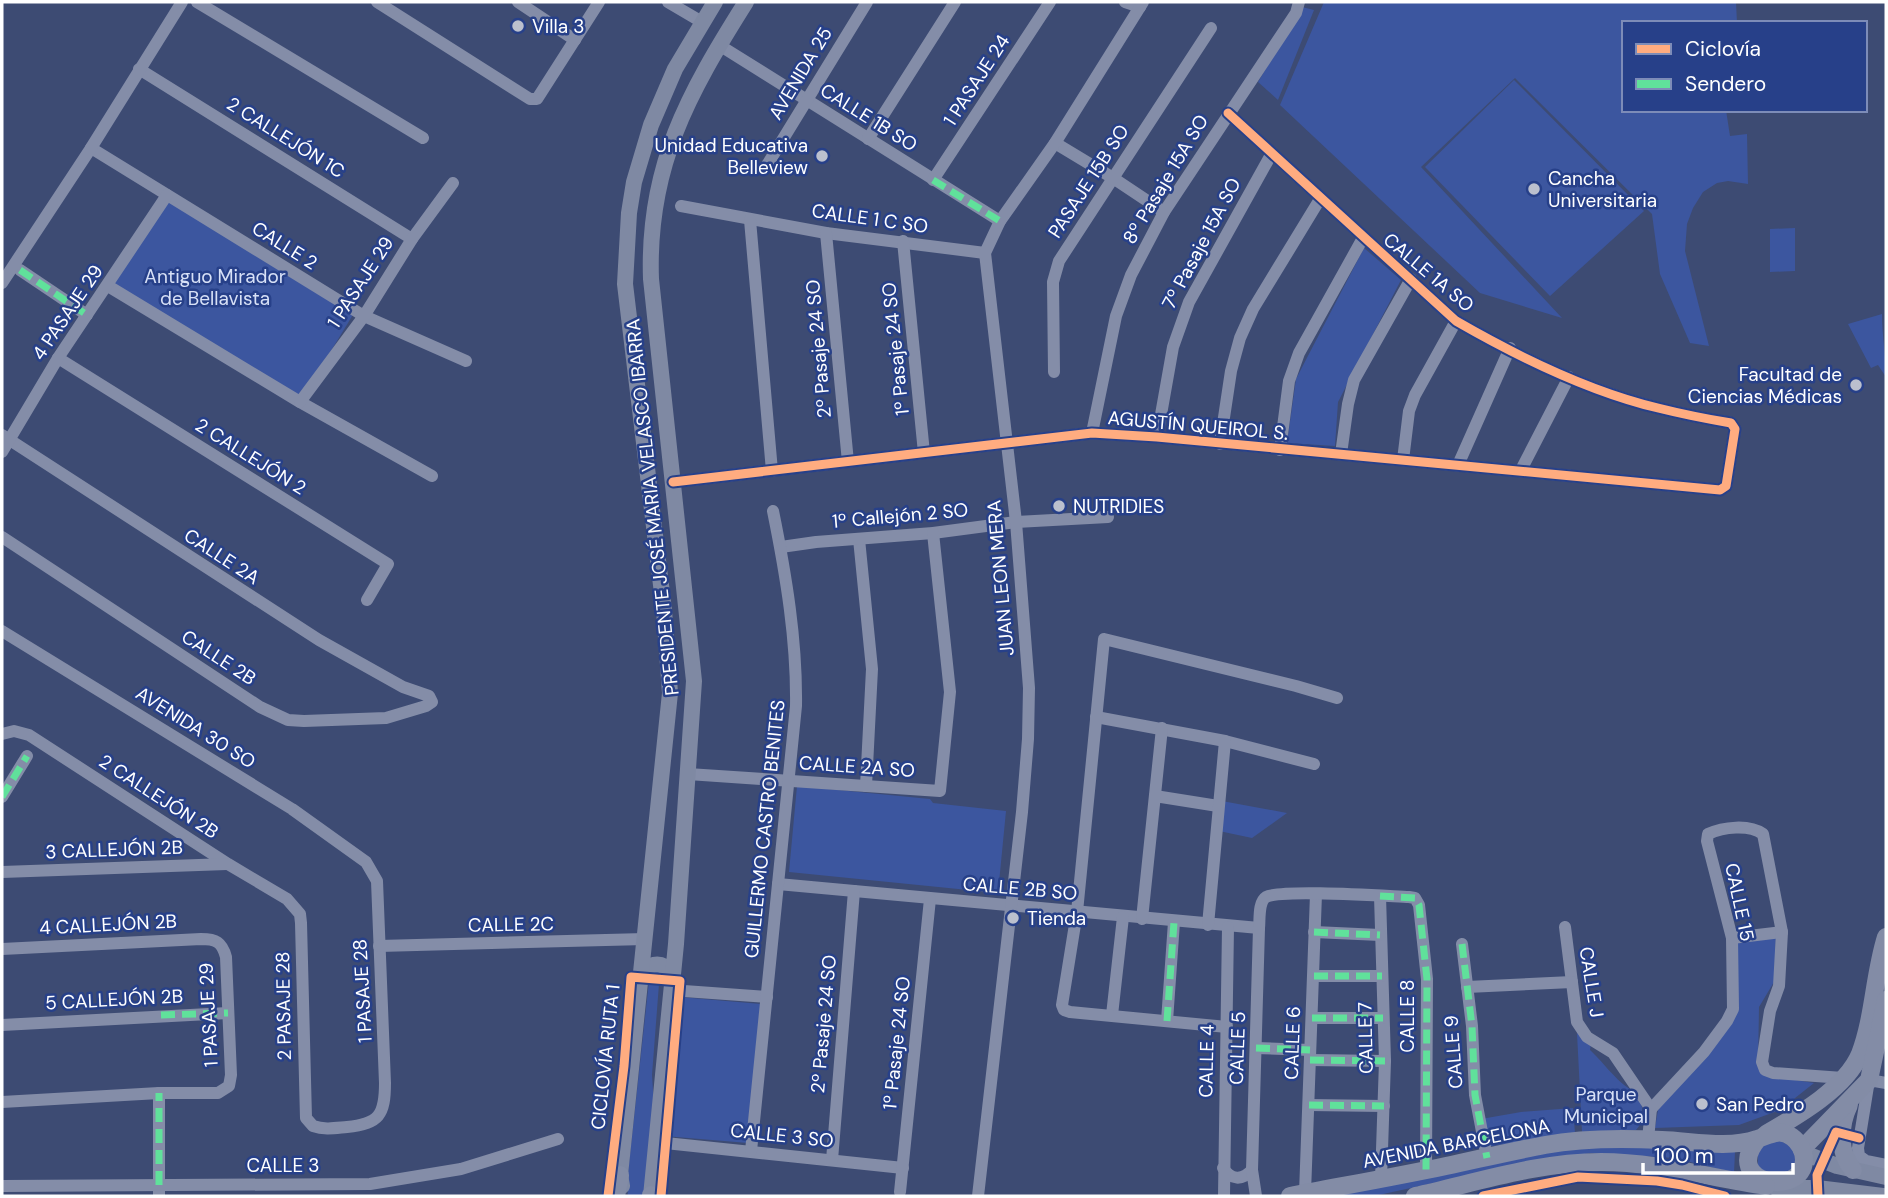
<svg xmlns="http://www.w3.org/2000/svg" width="1888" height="1198" font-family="'DM Sans',sans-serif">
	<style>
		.green { fill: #3c569f }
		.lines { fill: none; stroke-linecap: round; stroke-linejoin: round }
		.street { stroke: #848da8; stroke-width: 12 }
		.secondary { stroke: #7f89a3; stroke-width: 16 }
		.primary { stroke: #838ca6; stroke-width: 18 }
		.quiet { stroke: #60e19b; stroke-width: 7; stroke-dasharray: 14 7; stroke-linecap: butt }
		.cycleway-casing { stroke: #274089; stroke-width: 13 }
		.cycleway { stroke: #ffac80; stroke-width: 9 }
		.poi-dot { fill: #bbc0ce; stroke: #274089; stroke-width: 2.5 }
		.labels { text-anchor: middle; stroke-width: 5; stroke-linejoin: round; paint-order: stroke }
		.poi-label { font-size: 19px; fill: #fff; stroke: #274089; text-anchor: start }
		.street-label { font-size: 19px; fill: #fff; stroke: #274089 }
		.park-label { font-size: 19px; fill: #d8e1f7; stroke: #274089 }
	</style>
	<rect width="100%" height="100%" fill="#3d4b73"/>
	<!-- green -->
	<g class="green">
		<path d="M 1324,2 L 1736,2 L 1737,23 L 1624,23 L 1624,110 L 1726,110 L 1730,136 L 1747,134 L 1748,184 L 1728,181 L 1717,183 L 1703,192 L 1693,208 L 1687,224 L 1685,251 L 1709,346 L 1690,343 L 1660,274 L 1652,214 L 1515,78 L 1421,167 L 1562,318 L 1480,293 L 1280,105 Z"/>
		<path d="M 1302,7 L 1314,10 L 1278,100 L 1258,82 Z"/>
		<path d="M 1514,80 L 1644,211 L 1550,296 L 1425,167 Z"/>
		<path d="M 165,193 L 354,313 L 300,402 L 105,280 Z"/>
		<path d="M 1795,228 L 1795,271 L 1770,272 L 1770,229 Z"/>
		<path d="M 1364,248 L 1401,280 L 1338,402 L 1335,446 L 1287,443 L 1296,379 Z"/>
		<path d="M 1882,314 C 1882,336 1886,356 1886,377 L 1878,365 L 1871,368 L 1848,324 Z"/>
		<path d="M 797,786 L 930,799 L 933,803 L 1006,811 L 998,893 L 789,872 Z"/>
		<path d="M 1222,801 L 1287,813 L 1252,838 L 1219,831 Z"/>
		<path d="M 1776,937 L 1774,982 L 1759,1007 L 1758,1065 L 1763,1075 L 1814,1083 L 1780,1110 L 1739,1125 L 1655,1128 L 1658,1110 L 1738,1008 L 1736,940 Z"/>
		<path d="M 660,971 L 652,1075 L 654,1106 L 644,1196 L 628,1196 L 627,1182 L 650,972 Z"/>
		<path d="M 680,997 L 761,1004 L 748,1143 L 664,1136 Z"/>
		<path d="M 1577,1033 L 1591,1043 L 1590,1050 C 1601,1060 1616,1080 1627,1087 C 1632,1091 1632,1088 1636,1093 C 1644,1102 1645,1122 1636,1130 L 1582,1132 Z"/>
		<path d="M 1573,1108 L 1575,1133 L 1486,1147 L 1481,1119 L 1521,1112 Z"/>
		<path d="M 1773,1139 C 1797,1144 1802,1158 1788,1177 L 1758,1169 L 1758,1150 Z"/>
		<path d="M 1579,1144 L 1735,1152 L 1734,1173 L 1674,1158 L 1591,1153 L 1526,1163 L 1374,1196 L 1332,1196 Z"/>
	</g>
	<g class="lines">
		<!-- street -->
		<g class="street">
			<path d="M 197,2 L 423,138"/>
			<path d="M 377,2 L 530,99 L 537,99 L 599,2"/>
			<path d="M 518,2 L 575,40"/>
			<path d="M 668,2 L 702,22"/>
			<path d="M 1125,2 L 1140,7"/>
			<path d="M 719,45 L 1000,221"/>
			<path d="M 139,69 L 412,239"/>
			<path d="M 868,139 L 955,2"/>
			<path d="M 1055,143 L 1113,178 L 1164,212"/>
			<path d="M 91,148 L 364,316 L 466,361"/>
			<path d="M 767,165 L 867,2"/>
			<path d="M 933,180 L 1050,2"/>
			<path d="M 681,206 L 826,233 L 985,253"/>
			<path d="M 750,220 L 772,471"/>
			<path d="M 826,233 L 848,462"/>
			<path d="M 903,241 L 924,453"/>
			<path d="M 20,270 L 87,315"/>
			<path d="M 2,283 L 91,148 L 182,2"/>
			<path d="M 108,286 L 300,402 L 432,476"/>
			<path d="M 58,358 L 388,564 L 367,600"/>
			<path d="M 1054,372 L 1053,282 L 1059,261 L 1211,28"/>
			<path d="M 300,402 L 364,316 L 412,239 L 453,183"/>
			<path d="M 1092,433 L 1116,316 L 1131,275 L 1164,212 L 1296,13 L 1299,2"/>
			<path d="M 2,435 L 319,640 L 403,687 L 429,696 L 432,702 L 426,706 L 386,718 L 304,721 L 288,720 L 260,707 L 2,537"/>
			<path d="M 1157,437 L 1173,347 L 1189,302 L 1272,153"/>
			<path d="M 1220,444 L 1231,371 L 1240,338 L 1253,309 L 1320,199"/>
			<path d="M 1280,450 L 1289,381 L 1299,353 L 1363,238"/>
			<path d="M 2,452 L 58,358 L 167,195"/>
			<path d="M 1341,454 L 1348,404 L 1354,380 L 1411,279"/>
			<path d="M 1403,460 L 1409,411 L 1415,395 L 1456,321"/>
			<path d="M 1458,465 L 1510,348"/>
			<path d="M 1521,470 L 1569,377"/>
			<path d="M 673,482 L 1092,433 L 1157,437 L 1720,490 L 1726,486 L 1735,429 L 1731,423 C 1707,419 1682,414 1658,408 C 1591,392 1515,355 1456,321 L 1228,113"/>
			<path d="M 859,539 L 872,669 L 866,786"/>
			<path d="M 781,547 L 816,542 L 933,533 L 1016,522 L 1108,517"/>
			<path d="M 2,631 L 292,809 L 366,862 L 377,881 L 385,1083 C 385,1115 379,1124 347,1127 C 335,1128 325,1130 313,1126 L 306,1118 L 301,923 L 300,914 L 287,899 L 228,864 L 29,735 L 14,731 L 2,734"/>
			<path d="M 1096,717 L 1225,741 L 1314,764"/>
			<path d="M 688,774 L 940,791 L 950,692 L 933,533"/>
			<path d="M 1155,796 L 1218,806"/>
			<path d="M 2,797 L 27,756"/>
			<path d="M 2,872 L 227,864"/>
			<path d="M 778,884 L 1259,928"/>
			<path d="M 1380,896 L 1385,1061 L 1381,1179"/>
			<path d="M 1142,919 L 1162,728"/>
			<path d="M 1208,925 L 1225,741"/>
			<path d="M 1565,927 L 1577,1022 L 1587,1037 L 1613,1053 L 1651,1109 L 1648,1139"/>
			<path d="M 1314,932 L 1380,935"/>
			<path d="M 1732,938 L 1782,932"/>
			<path d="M 1462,944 L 1472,1026 L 1475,1095 L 1487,1158"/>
			<path d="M 379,946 L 645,939"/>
			<path d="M 2,949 L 201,939 C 216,939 222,942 226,957 L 231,1075 L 229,1086 L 218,1093 L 159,1093 L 2,1102"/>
			<path d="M 1314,976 L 1382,976"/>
			<path d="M 1467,987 L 1572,982"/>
			<path d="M 684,991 L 767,997"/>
			<path d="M 1112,1015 L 1123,917"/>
			<path d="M 1312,1018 L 1383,1018"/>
			<path d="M 1167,1021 L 1174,922"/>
			<path d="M 2,1025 L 228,1013"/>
			<path d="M 1227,1027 L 1070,1012 L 1064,1010 L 1062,1005 L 1077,912 L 1104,639 L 1296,686 L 1337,698"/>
			<path d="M 1256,1048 L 1310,1050"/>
			<path d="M 1310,1060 L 1385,1061"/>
			<path d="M 1886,1083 L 1869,1080 L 1858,1148 L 1859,1156 L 1866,1161 L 1886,1165"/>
			<path d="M 1309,1105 L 1384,1106"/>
			<path d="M 1651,1109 L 1704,1052 L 1727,1021 L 1733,1009 L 1732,938 L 1707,841 L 1708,834 C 1723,827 1749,824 1763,834 L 1782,932 L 1779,986 L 1770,1011 L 1762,1062 L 1765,1070 L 1773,1073 L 1843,1078"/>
			<path d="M 656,1142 L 903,1168"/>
			<path d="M 751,1151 L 796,706 C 797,641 786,575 773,511"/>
			<path d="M 832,1160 L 854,891"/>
			<path d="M 1223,1168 C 1231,1180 1242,1181 1252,1170"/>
			<path d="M 2,1186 L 370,1184 L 461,1169 L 558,1139"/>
			<path d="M 900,1192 L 930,899"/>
			<path d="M 1305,1193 L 1316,894"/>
			<path d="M 159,1196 L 159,1093"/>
			<path d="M 978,1196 L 1022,812 L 1028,739 L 1029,688 L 1016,522 L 985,253 L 1000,221 L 1055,143 L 1143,2"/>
			<path d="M 1224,1196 L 1228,927"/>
			<path d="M 1256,1196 L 1252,1170 L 1259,928 C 1260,920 1258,902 1266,897 C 1281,889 1385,896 1409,897 L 1415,898 L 1419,905 L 1427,979 L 1426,1170"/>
		</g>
		<!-- secondary -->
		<g class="secondary">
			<path d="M 641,975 L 650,966 C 661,962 670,967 672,979"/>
			<path d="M 1804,1153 L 1837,1166 L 1886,1177"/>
			<path d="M 622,1186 L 620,1175 L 670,693 L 664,610 L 625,284 L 629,213 L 634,182 L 651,125 L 675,69 L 715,2"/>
			<path d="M 1776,1188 L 1817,1188 L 1883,1196"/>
			<path d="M 651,1196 L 676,944 L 694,681 L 651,279 C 647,167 688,94 746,2"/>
		</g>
		<!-- primary -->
		<g class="primary">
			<path d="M 1849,1105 C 1839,1126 1838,1152 1853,1170"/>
			<path d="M 1766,1134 C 1797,1116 1846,1088 1860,1054 C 1874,1017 1874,975 1886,937"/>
			<path d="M 1802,1149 L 1869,1080 L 1886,1000"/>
			<path d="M 651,1195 L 652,1196"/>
			<path d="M 616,1196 L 620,1175"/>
			<path d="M 1290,1196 C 1342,1186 1394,1177 1446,1166 C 1479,1159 1512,1151 1545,1145 C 1582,1138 1624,1138 1662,1140 C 1692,1141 1728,1149 1757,1139 C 1770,1135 1779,1128 1792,1137 C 1799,1142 1804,1151 1804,1160 C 1804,1198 1720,1184 1758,1139"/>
			<path d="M 1415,1196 C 1475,1183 1538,1162 1601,1162 C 1657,1162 1711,1178 1766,1186"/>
		</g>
		<!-- quiet -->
		<g class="quiet">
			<path d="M 933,180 L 1000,221"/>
			<path d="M 20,270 L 87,315"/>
			<path d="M 2,797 L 27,756"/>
			<path d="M 1380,896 L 1415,898 L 1419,905 L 1427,979 L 1426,1170"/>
			<path d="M 1314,932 L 1380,935"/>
			<path d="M 1462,944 L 1472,1026 L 1475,1095 L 1487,1158"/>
			<path d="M 1314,976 L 1382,976"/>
			<path d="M 161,1015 L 228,1013"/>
			<path d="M 1312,1018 L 1383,1018"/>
			<path d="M 1167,1021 L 1174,922"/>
			<path d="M 1256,1048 L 1310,1050"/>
			<path d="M 1310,1060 L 1385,1061"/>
			<path d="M 1309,1105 L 1384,1106"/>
			<path d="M 159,1185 L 159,1093"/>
		</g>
		<!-- cycleway casing -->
		<g class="cycleway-casing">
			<g id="cycleway">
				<path d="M 673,482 L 1092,433 L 1157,437 L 1720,490 L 1726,486 L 1735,429 L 1731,423 C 1707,419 1682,414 1658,408 C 1591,392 1515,355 1456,321 L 1228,113"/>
				<path d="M 608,1196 L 624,1066 L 631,977 L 680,981 L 661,1196"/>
				<path d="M 1483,1196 L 1578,1177 L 1657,1181 L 1682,1185 L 1725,1196"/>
				<path d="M 1818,1196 L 1817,1175 L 1836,1132 L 1859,1138"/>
			</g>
		</g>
		<!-- cycleway -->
		<use href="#cycleway" class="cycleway"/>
	</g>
	<!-- markers -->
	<g class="poi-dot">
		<circle cx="518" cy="26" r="7"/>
		<circle cx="822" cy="156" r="7"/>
		<circle cx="1534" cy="189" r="7"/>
		<circle cx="1856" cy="385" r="7"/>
		<circle cx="1059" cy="506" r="7"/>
		<circle cx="1013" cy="918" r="7"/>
		<circle cx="1702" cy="1104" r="7"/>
	</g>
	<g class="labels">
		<!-- poi labels -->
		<g class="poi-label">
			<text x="532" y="33">Villa 3</text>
			<text x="808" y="152" text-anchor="end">Unidad Educativa<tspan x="808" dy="22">Belleview</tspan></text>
			<text x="1548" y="185">Cancha<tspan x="1548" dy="22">Universitaria</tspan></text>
			<text x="1842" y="381" text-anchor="end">Facultad de<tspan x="1842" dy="22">Ciencias Médicas</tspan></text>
			<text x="1073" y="513">NUTRIDIES</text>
			<text x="1027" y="925">Tienda</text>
			<text x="1716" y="1111">San Pedro</text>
		</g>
		<!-- street labels -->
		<g class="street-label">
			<text transform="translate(800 73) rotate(-59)" y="7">AVENIDA 25</text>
			<text transform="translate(976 80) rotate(-57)" y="7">1 PASAJE 24</text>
			<text transform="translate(869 117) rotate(32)" y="7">CALLE 1B SO</text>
			<text transform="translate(286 137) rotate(32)" y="7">2 CALLEJÓN 1C</text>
			<text transform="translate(1165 179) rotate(-59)" y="7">8º Pasaje 15A SO</text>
			<text transform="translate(1088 181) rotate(-57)" y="7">PASAJE 15B SO</text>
			<text transform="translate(870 218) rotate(8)" y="7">CALLE 1 C SO</text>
			<text transform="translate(1201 243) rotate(-62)" y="7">7º Pasaje 15A SO</text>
			<text transform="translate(285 245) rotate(32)" y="7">CALLE 2</text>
			<text transform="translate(1429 272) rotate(40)" y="7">CALLE 1A SO</text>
			<text transform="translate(360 282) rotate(-57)" y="7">1 PASAJE 29</text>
			<text transform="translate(67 312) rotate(-56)" y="7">4 PASAJE 29</text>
			<text transform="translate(818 349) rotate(-95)" y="7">2º Pasaje 24 SO</text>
			<text transform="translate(895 349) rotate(-96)" y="7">1º Pasaje 24 SO</text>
			<text transform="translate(1198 425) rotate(5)" y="7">AGUSTÍN QUEIROL S.</text>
			<text transform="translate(251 456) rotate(32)" y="7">2 CALLEJÓN 2</text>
			<text transform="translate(652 507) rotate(-96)" y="7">PRESIDENTE JOSÉ MARIA VELASCO IBARRA</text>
			<text transform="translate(900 515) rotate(-5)" y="7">1º Callejón 2 SO</text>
			<text transform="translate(222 556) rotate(33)" y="7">CALLE 2A</text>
			<text transform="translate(1000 578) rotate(-95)" y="7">JUAN LEON MERA</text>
			<text transform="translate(219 657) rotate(33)" y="7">CALLE 2B</text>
			<text transform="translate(196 727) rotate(32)" y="7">AVENIDA 30 SO</text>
			<text transform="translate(857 766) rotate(4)" y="7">CALLE 2A SO</text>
			<text transform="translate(159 796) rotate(33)" y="7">2 CALLEJÓN 2B</text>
			<text transform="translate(764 829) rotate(-84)" y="7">GUILLERMO CASTRO BENITES</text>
			<text transform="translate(114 849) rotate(-2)" y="7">3 CALLEJÓN 2B</text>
			<text transform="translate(1020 888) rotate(5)" y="7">CALLE 2B SO</text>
			<text transform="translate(1740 902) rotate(78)" y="7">CALLE 15</text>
			<text transform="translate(108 924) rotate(-3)" y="7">4 CALLEJÓN 2B</text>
			<text transform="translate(511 924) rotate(-1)" y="7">CALLE 2C</text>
			<text transform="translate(1592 982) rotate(81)" y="7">CALLE J</text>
			<text transform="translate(362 991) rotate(-93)" y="7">1 PASAJE 28</text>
			<text transform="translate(114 999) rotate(-3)" y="7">5 CALLEJÓN 2B</text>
			<text transform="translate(283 1006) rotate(-91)" y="7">2 PASAJE 28</text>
			<text transform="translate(208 1015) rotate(-93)" y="7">1 PASAJE 29</text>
			<text transform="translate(1407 1016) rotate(-90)" y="7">CALLE 8</text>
			<text transform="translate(823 1024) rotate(-85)" y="7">2º Pasaje 24 SO</text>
			<text transform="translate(1365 1038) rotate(-91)" y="7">CALLE 7</text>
			<text transform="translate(896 1043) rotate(-84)" y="7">1º Pasaje 24 SO</text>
			<text transform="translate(1292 1043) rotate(-88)" y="7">CALLE 6</text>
			<text transform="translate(1237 1048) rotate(-88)" y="7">CALLE 5</text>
			<text transform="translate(1453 1052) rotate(-94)" y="7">CALLE 9</text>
			<text transform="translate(605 1057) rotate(-84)" y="7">CICLOVÍA RUTA 1</text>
			<text transform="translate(1206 1061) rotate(-89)" y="7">CALLE 4</text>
			<text transform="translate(782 1135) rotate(6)" y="7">CALLE 3 SO</text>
			<text transform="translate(1456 1143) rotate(-11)" y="7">AVENIDA BARCELONA</text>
			<text x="283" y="1172">CALLE 3</text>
		</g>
		<!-- park labels -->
		<g class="park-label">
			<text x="215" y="283">Antiguo Mirador<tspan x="215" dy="22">de Bellavista</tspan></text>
			<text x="1606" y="1101">Parque<tspan x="1606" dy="22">Municipal</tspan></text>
		</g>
	</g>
	<!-- border -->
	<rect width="1888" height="1198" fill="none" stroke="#ffffff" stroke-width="7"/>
	<!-- legend -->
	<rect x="1622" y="21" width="245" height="91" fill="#274089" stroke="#7d8cb8" stroke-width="2"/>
	<rect x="1636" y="44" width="35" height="10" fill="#ffac80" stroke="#7d8cb8" stroke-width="2"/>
	<text x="1685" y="56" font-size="21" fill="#ffffff">Ciclovía</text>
	<rect x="1636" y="79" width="35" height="10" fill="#60e19b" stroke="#7d8cb8" stroke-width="2"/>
	<text x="1685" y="91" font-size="21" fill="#ffffff">Sendero</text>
	<!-- scale -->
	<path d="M1643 1163v10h150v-10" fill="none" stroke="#ffffff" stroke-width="3.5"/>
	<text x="1654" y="1163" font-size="21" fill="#ffffff" stroke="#274089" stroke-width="5" paint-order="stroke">100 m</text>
</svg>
